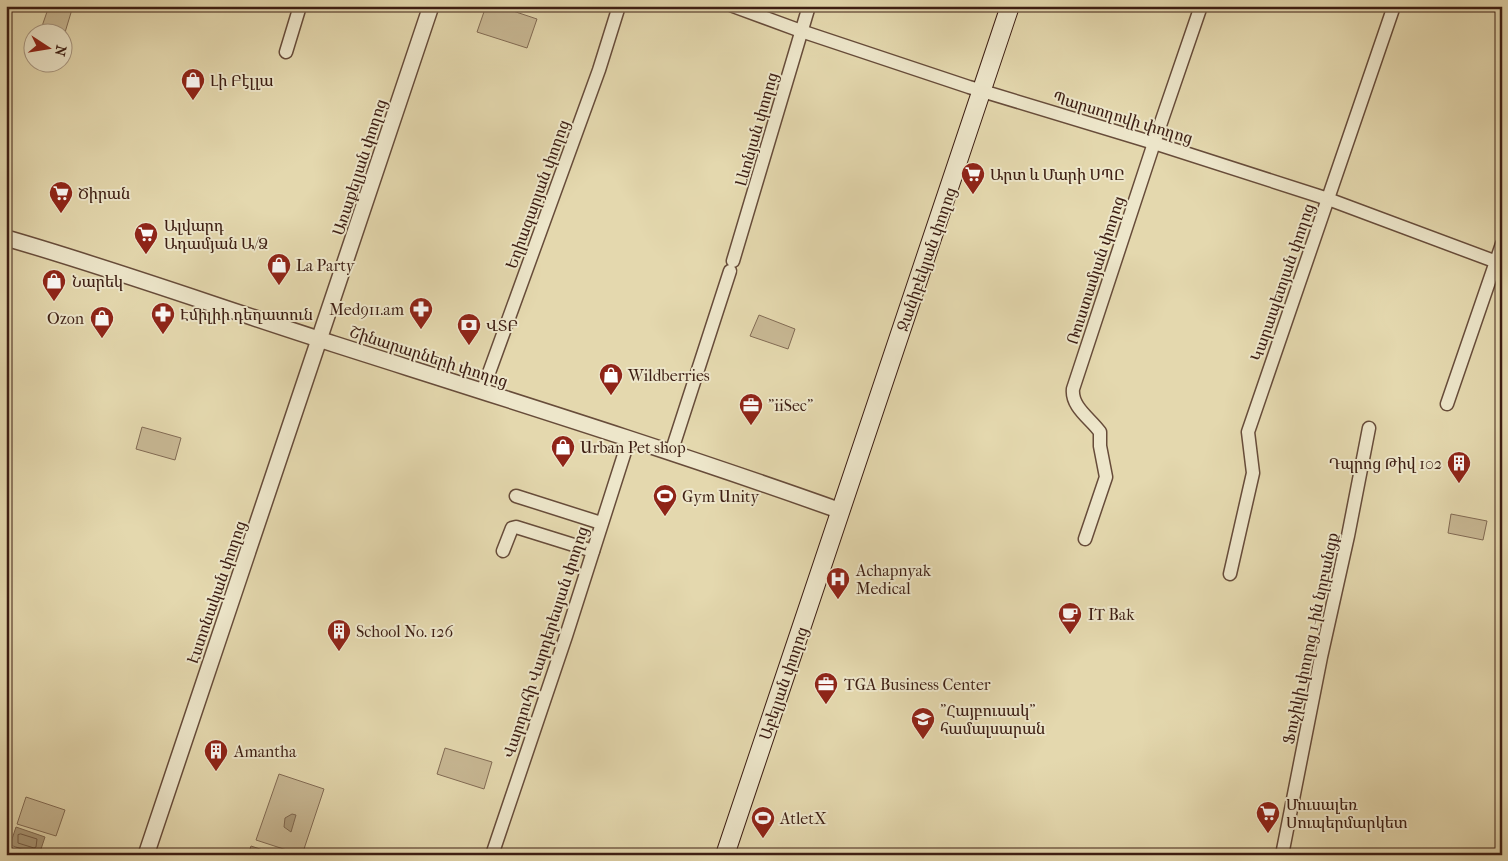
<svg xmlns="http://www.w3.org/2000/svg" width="1508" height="861" font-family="'IM FELL French Canon','Noto Serif Armenian',serif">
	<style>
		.green { fill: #c8b894; stroke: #826b54 }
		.water { fill: #ab9979; stroke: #7f6850 }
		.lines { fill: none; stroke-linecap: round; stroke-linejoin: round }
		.shore { stroke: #745c46; stroke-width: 1 }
		.minor-casing { stroke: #674c3a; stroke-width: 15 }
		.tertiary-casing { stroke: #674c3a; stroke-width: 18 }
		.secondary-casing { stroke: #3d1e13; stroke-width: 20 }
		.minor { stroke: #ede6ca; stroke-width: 12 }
		.tertiary { stroke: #ede6ca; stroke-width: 15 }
		.secondary { stroke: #ede6ca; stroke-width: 18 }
		.labels { text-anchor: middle; stroke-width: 4; stroke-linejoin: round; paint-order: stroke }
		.poi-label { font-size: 16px; fill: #3d1e13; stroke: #ede6ca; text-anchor: start }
		.street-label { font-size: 16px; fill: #3d1e13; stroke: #ede6ca }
	</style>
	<rect width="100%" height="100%" fill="#e4d8ae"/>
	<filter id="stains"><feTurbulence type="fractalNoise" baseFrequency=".004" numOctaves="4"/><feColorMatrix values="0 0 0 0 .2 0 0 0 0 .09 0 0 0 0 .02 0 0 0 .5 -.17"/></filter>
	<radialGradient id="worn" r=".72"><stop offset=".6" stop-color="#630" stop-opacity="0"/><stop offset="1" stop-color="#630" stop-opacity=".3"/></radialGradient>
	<!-- green -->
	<g class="green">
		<path d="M 49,6 L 73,6 L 63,39 L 62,32 L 40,32 Z"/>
		<path d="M 486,6 L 498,6 L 537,19 L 527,48 L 477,32 Z"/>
		<path d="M 759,315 L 795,329 L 788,349 L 750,336 Z"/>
		<path d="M 142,427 L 181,438 L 175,460 L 136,449 Z"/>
		<path d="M 1451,514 L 1487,521 L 1483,540 L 1448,533 Z"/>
		<path d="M 445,748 L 492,762 L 484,789 L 437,774 Z"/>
		<path d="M 279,774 L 324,789 L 302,855 L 256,840 Z"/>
		<path d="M 26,797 L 65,810 L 56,836 L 17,824 Z"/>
		<path d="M 251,846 L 278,855 L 248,855 Z"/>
	</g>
	<!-- water -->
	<g class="water">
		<path d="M 292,814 L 296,815 L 291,832 L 284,827 L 285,818 Z"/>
		<path d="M 16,827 L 45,837 L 39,855 L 10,845 Z"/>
	</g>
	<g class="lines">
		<!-- shore -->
		<path class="shore" d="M 21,834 L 37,839 L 36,847 L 34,848 L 18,843 L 18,835 Z"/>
		<!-- minor casing -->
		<g class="minor-casing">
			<g id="minor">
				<path d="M 733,6 L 801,31 L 969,87 L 1154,143 L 1328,199 L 1502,264"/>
				<path d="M 286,52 L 300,6"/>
				<path d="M 733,261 L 809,6"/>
				<path d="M 482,392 L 599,70 L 619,6"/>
				<path d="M 1447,404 L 1502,244"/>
				<path d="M 671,453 L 730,271"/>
				<path d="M 516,496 L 601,523"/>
				<path d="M 1085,539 L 1106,477 L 1100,446 L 1100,432 C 1091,419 1071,407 1073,389 L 1154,143 L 1201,6"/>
				<path d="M 503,551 L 512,528 L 516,527 L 593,551"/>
				<path d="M 1230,574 L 1253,473 L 1248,432 L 1394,6"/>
				<path d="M 492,855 L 566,636 L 629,439"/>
				<path d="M 1282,855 L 1321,657 L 1348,536 L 1369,428"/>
			</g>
		</g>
		<!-- tertiary casing -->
		<g class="tertiary-casing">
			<g id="tertiary">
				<path d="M 6,238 C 117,270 224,309 334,344 C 503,398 673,451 841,511"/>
				<path d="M 146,855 L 431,6"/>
			</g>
		</g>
		<!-- secondary casing -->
		<g class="secondary-casing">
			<path id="secondary" d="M 725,855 L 1010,6"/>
		</g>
		<!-- minor -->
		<use href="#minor" class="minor"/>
		<!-- tertiary -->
		<use href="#tertiary" class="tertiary"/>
		<!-- secondary -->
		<use href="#secondary" class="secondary"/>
	</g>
	<!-- icons -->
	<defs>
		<g id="shop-pin" transform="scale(1.25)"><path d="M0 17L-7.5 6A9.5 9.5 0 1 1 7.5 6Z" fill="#8f2418" stroke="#ede6ca"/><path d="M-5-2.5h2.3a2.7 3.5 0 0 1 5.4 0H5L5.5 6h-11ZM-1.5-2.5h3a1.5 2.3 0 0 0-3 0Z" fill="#fff"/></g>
		<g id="supermarket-pin" transform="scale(1.25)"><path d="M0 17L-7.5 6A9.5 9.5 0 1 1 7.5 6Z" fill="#8f2418" stroke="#ede6ca"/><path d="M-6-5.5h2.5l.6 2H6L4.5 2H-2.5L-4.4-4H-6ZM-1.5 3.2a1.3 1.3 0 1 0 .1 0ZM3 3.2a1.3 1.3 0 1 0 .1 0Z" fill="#fff"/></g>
		<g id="pharmacy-pin" transform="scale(1.25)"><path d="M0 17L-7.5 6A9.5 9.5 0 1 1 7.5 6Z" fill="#8f2418" stroke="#ede6ca"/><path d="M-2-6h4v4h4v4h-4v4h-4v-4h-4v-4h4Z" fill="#fff"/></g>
		<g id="bank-pin" transform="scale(1.25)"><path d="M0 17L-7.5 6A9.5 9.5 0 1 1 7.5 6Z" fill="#8f2418" stroke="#ede6ca"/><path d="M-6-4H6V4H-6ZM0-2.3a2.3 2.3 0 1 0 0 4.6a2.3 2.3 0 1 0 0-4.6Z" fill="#fff"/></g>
		<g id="office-pin" transform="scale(1.25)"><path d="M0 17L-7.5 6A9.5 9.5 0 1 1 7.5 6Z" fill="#8f2418" stroke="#ede6ca"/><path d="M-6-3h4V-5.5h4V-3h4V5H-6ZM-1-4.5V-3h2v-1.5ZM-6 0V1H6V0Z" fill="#fff"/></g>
		<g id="building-pin" transform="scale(1.25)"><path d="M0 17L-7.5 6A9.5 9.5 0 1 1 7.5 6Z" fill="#8f2418" stroke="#ede6ca"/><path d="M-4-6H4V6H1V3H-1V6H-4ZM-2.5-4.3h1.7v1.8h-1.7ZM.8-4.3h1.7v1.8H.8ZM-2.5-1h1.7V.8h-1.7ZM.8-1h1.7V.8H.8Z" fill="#fff"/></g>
		<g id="stadium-pin" transform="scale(1.25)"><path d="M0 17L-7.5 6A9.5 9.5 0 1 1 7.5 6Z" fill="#8f2418" stroke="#ede6ca"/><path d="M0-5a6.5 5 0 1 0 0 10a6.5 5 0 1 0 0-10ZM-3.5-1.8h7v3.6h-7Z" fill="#fff"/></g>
		<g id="hospital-pin" transform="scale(1.25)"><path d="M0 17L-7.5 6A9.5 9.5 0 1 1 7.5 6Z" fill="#8f2418" stroke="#ede6ca"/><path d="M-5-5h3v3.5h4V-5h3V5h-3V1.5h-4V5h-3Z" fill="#fff"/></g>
		<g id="cafe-pin" transform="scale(1.25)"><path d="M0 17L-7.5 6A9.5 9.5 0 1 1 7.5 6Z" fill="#8f2418" stroke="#ede6ca"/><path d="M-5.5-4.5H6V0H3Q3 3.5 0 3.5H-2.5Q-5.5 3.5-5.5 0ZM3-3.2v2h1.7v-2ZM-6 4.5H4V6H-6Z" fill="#fff"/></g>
		<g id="university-pin" transform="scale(1.25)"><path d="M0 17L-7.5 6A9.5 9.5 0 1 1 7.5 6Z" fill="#8f2418" stroke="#ede6ca"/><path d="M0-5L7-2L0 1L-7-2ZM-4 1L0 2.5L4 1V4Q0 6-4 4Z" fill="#fff"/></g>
	</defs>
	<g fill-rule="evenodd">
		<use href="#shop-pin" x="193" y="80"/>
		<use href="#supermarket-pin" x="973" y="174"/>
		<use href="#supermarket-pin" x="61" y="193"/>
		<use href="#supermarket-pin" x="146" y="234"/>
		<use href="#shop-pin" x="279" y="265"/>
		<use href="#shop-pin" x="54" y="281"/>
		<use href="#pharmacy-pin" x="421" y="309"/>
		<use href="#pharmacy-pin" x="163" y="314"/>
		<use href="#shop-pin" x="102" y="318"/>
		<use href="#bank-pin" x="469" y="325"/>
		<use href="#shop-pin" x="611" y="375"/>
		<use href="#office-pin" x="751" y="405"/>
		<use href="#shop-pin" x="563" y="447"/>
		<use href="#building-pin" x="1459" y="463"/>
		<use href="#stadium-pin" x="665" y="496"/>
		<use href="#hospital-pin" x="838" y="579"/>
		<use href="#cafe-pin" x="1070" y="614"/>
		<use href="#building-pin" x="339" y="631"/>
		<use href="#office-pin" x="826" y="684"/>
		<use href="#university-pin" x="923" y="719"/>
		<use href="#building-pin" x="216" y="751"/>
		<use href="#supermarket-pin" x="1268" y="813"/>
		<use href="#stadium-pin" x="763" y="818"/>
	</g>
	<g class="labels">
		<!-- poi labels -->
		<g class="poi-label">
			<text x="210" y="86">Լի Բէլլա</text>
			<text x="990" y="180">Արտ և Մարի ՍՊԸ</text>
			<text x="78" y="199">Ծիրան</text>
			<text x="164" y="231">Ալվարդ<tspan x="164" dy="18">Ադամյան Ա/Ձ</tspan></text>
			<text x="296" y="271">La Party</text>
			<text x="72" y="287">Նարեկ</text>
			<text x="404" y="315" text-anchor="end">Med911.am</text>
			<text x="180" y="320">Էմիլիի դեղատուն</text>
			<text x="84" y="324" text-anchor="end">Ozon</text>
			<text x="486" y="331">ՎՏԲ</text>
			<text x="628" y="381">Wildberries</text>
			<text x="768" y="411">"iiSec"</text>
			<text x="580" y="453">Urban Pet shop</text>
			<text x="1442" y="469" text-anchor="end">Դպրոց Թիվ 102</text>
			<text x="682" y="502">Gym Unity</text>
			<text x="856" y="576">Achapnyak<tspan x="856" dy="18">Medical</tspan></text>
			<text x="1088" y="620">IT Bak</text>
			<text x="356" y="637">School No. 126</text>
			<text x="844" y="690">TGA Business Center</text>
			<text x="940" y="716">"Հայբուսակ"<tspan x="940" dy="18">համալսարան</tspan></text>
			<text x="234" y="757">Amantha</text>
			<text x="1286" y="810">Մուսալեռ<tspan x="1286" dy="18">Սուպերմարկետ</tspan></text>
			<text x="780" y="824">AtletX</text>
		</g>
		<!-- street labels -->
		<g class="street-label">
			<text transform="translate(1123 117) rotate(17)" y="6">Պարսողովի փողոց</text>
			<text transform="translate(756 129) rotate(-74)" y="6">Լևոնյան փողոց</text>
			<text transform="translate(359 167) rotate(-72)" y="6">Առաքելյան փողոց</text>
			<text transform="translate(537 194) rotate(-70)" y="6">Եղիազարյան փողոց</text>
			<text transform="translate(926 259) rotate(-71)" y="6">Ջանիբեկյան փողոց</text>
			<text transform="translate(1095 270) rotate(-72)" y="6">Ռուստամյան փողոց</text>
			<text transform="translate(1282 282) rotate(-71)" y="6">Կարապետյան փողոց</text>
			<text transform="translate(429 356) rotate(18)" y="6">Շինարարների փողոց</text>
			<text transform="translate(216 592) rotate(-71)" y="6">Էստոնական փողոց</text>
			<text transform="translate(1310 638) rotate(-78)" y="6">Ֆուչիկի փողոց 1-ին նրբանցք</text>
			<text transform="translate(545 642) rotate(-72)" y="6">Վարդուհի Վարդերեսյան փողոց</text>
			<text transform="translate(783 683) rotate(-71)" y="6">Աբելյան փողոց</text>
		</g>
	</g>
	<!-- margin -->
	<rect width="1508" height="861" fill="none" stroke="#e4d8ae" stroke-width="25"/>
	<rect x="8" y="8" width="1493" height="846" fill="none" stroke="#3d1e13" stroke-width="2.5"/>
	<rect x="12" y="12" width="1483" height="836" fill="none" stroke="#3d1e13"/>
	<!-- north arrow -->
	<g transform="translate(48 48) rotate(102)"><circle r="24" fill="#ede6ca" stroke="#a79681"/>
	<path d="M0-4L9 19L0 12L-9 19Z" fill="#8f2418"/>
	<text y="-8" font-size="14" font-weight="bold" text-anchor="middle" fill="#3d1e13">N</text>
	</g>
	<rect width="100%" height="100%" filter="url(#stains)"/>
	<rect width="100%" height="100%" fill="url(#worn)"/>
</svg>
